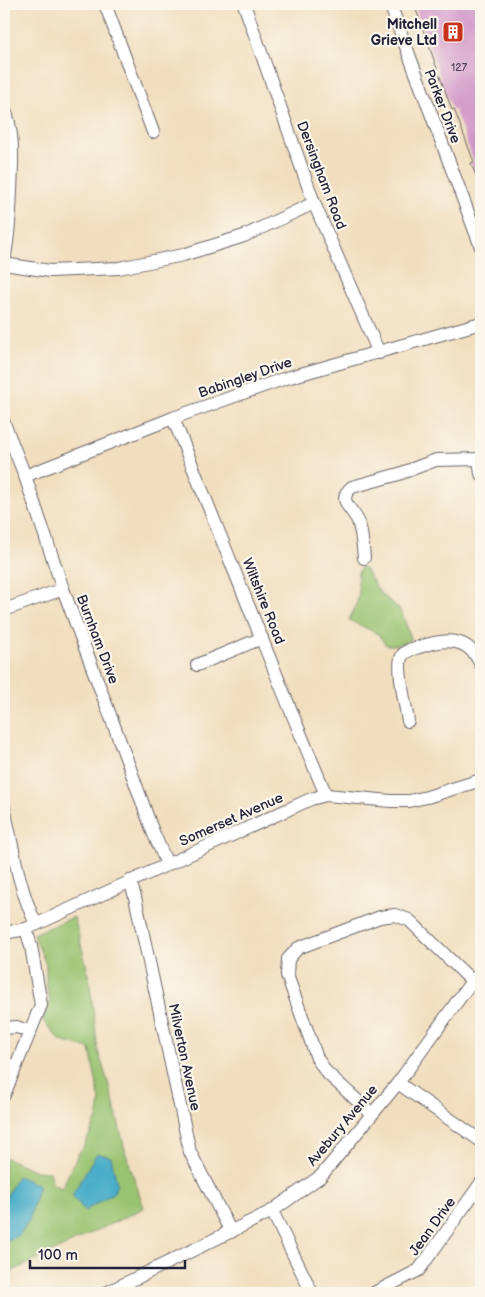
<svg xmlns="http://www.w3.org/2000/svg" width="485" height="1297" font-family="'Balsamiq Sans',sans-serif">
	<style>
		.green { fill: #98c370; stroke: #5d7256 }
		.water { fill: #49adc9; stroke: #366882 }
		.building { fill: #d196c9 }
		.lines { fill: none; stroke-linecap: round; stroke-linejoin: round }
		.minor-casing { stroke: #6a6469; stroke-width: 14 }
		.minor { stroke: #fff; stroke-width: 12 }
		.labels { text-anchor: middle; stroke-width: 4.5; stroke-linejoin: round; paint-order: stroke }
		.number-label { font-size: 11px; fill: #4e3f5e }
		.poi-label { font-size: 14px; font-weight: bold; fill: #22223b; stroke: #fbf7ec; text-anchor: end }
		.street-label { font-size: 14px; fill: #22223b; stroke: #fbf7ec }
	</style>
	<rect width="100%" height="100%" fill="#fbf7ec"/>
	<filter id="ink" filterUnits="userSpaceOnUse"><feTurbulence type="fractalNoise" baseFrequency=".02" numOctaves="2"/><feDisplacementMap in="SourceGraphic" scale="10" xChannelSelector="R" yChannelSelector="G"/><feConvolveMatrix kernelMatrix="1 2 1 2 8 2 1 2 1" color-interpolation-filters="sRGB"/></filter>
	<filter id="wash" filterUnits="userSpaceOnUse"><feTurbulence type="fractalNoise" baseFrequency=".0096" numOctaves="4" result="noise"/><feDisplacementMap in="SourceGraphic" scale="20" xChannelSelector="R" yChannelSelector="G"/><feGaussianBlur stdDeviation="1.12" result="paint"/><feColorMatrix in="noise" values="0 0 0 0 0 0 0 0 0 0 0 0 0 0 0 0 0 1.4 0 .05"/><feComposite in="paint" operator="in"/></filter>
	<g filter="url(#wash)">
		<rect width="100%" height="100%" fill="#f1debe"/>
		<!-- green -->
		<g class="green">
			<path d="M 361,567 L 365,569 L 380,593 L 396,606 L 402,613 L 411,638 L 410,641 L 395,645 L 386,645 L 378,634 L 349,620 C 352,613 357,605 358,598 C 361,588 353,577 361,567 Z"/>
			<path d="M 74,917 L 89,976 L 98,1051 L 111,1092 L 126,1154 L 144,1208 L 4,1275 L 4,1157 L 36,1171 L 49,1172 L 53,1185 L 62,1188 L 79,1152 L 83,1148 L 97,1119 L 100,1102 L 90,1049 L 61,1041 L 42,1020 L 50,1002 L 46,984 L 46,964 L 33,934 Z"/>
		</g>
		<!-- water -->
		<g class="water">
			<path d="M 97,1153 L 111,1157 L 117,1184 L 114,1192 L 85,1211 L 72,1195 Z"/>
			<path d="M 17,1176 L 39,1185 L 29,1220 L 19,1235 L 8,1240 L 4,1236 L 4,1205 L 6,1198 Z"/>
		</g>
		<g id="blocks">
			<!-- building -->
			<path class="building" d="M 414,4 L 481,4 L 481,188 L 471,163 L 474,162 L 454,109 L 452,110 Z"/>
		</g>
	</g>
	<g filter="url(#ink)">
		<use href="#blocks" fill-opacity="0" stroke="#6a6469" stroke-width="1"/>
		<g class="lines">
			<!-- minor casing -->
			<g class="minor-casing">
				<g id="minor">
					<path d="M 105,4 L 153,132"/>
					<path d="M 244,4 L 314,203 L 379,353"/>
					<path d="M 390,4 L 481,247"/>
					<path d="M 4,107 C 15,134 12,162 11,191 C 10,214 9,237 4,260"/>
					<path d="M 4,264 L 50,271 L 119,268 L 183,255 L 244,236 L 314,203"/>
					<path d="M 173,418 C 224,544 273,670 326,795"/>
					<path d="M 4,423 L 25,476 L 63,589 L 128,763 L 153,832 L 167,864"/>
					<path d="M 479,459 L 481,474"/>
					<path d="M 25,476 L 173,418 L 283,379 L 481,323"/>
					<path d="M 364,558 C 363,546 362,532 358,521 C 352,508 336,500 352,487 L 399,474 L 436,460 L 481,459"/>
					<path d="M 4,610 L 63,589"/>
					<path d="M 197,665 L 262,638"/>
					<path d="M 408,721 C 406,708 396,665 402,656 C 405,650 413,649 419,647 C 444,639 468,635 481,665"/>
					<path d="M 4,808 C 13,847 18,887 36,924"/>
					<path d="M 130,881 L 135,897 L 190,1152 L 231,1232"/>
					<path d="M 4,933 L 26,929 L 311,799 L 326,795 L 391,801 L 409,801 L 427,797 L 481,780"/>
					<path d="M 4,1028 L 17,1027 L 30,1032"/>
					<path d="M 398,1083 L 481,1141"/>
					<path d="M 4,1095 L 41,1005 L 31,946 L 26,929"/>
					<path d="M 372,1114 L 326,1072 L 317,1058 L 287,975 L 288,959 L 298,948 L 380,917 L 395,915 L 409,920 L 472,981"/>
					<path d="M 272,1211 L 312,1293"/>
					<path d="M 106,1293 L 272,1211 L 321,1176 L 398,1083 L 472,981 L 481,973"/>
					<path d="M 374,1293 L 419,1270 L 481,1183"/>
				</g>
			</g>
			<!-- minor -->
			<use href="#minor" class="minor"/>
		</g>
	</g>
	<!-- icons -->
	<defs>
		<g id="building-square" transform="scale(1.125)"><rect x="-9" y="-9" width="18" height="18" rx="4" fill="#c8321e" stroke="#fbf7ec"/><path d="M-4-6H4V6H1V3H-1V6H-4ZM-2.5-4.3h1.7v1.8h-1.7ZM.8-4.3h1.7v1.8H.8ZM-2.5-1h1.7V.8h-1.7ZM.8-1h1.7V.8H.8Z" fill="#fff"/></g>
	</defs>
	<g fill-rule="evenodd">
		<use href="#building-square" x="453" y="32"/>
	</g>
	<g class="labels">
		<!-- number labels -->
		<g class="number-label">
			<text x="459" y="71">127</text>
		</g>
		<!-- poi labels -->
		<g class="poi-label">
			<text x="437" y="29">Mitchell<tspan x="437" dy="16">Grieve Ltd</tspan></text>
		</g>
		<!-- street labels -->
		<g class="street-label">
			<text transform="translate(443 106) rotate(69)" y="5">Parker Drive</text>
			<text transform="translate(322 175) rotate(69)" y="5">Dersingham Road</text>
			<text transform="translate(245 377) rotate(-19)" y="5">Babingley Drive</text>
			<text transform="translate(264 601) rotate(68)" y="5">Wiltshire Road</text>
			<text transform="translate(98 639) rotate(69)" y="5">Burnham Drive</text>
			<text transform="translate(231 819) rotate(-24)" y="5">Somerset Avenue</text>
			<text transform="translate(185 1057) rotate(78)" y="5">Milverton Avenue</text>
			<text transform="translate(342 1125) rotate(-50)" y="5">Avebury Avenue</text>
			<text transform="translate(432 1226) rotate(-54)" y="5">Jean Drive</text>
		</g>
	</g>
	<!-- margin -->
	<rect width="485" height="1297" fill="none" stroke="#fbf7ec" stroke-width="20"/>
	<!-- scale -->
	<path d="M30 1260v8h155v-8" fill="none" stroke="#22223b" stroke-width="2.5"/>
	<text x="38" y="1260" font-size="15" fill="#22223b" stroke="#fbf7ec" stroke-width="4" paint-order="stroke">100 m</text>
</svg>
